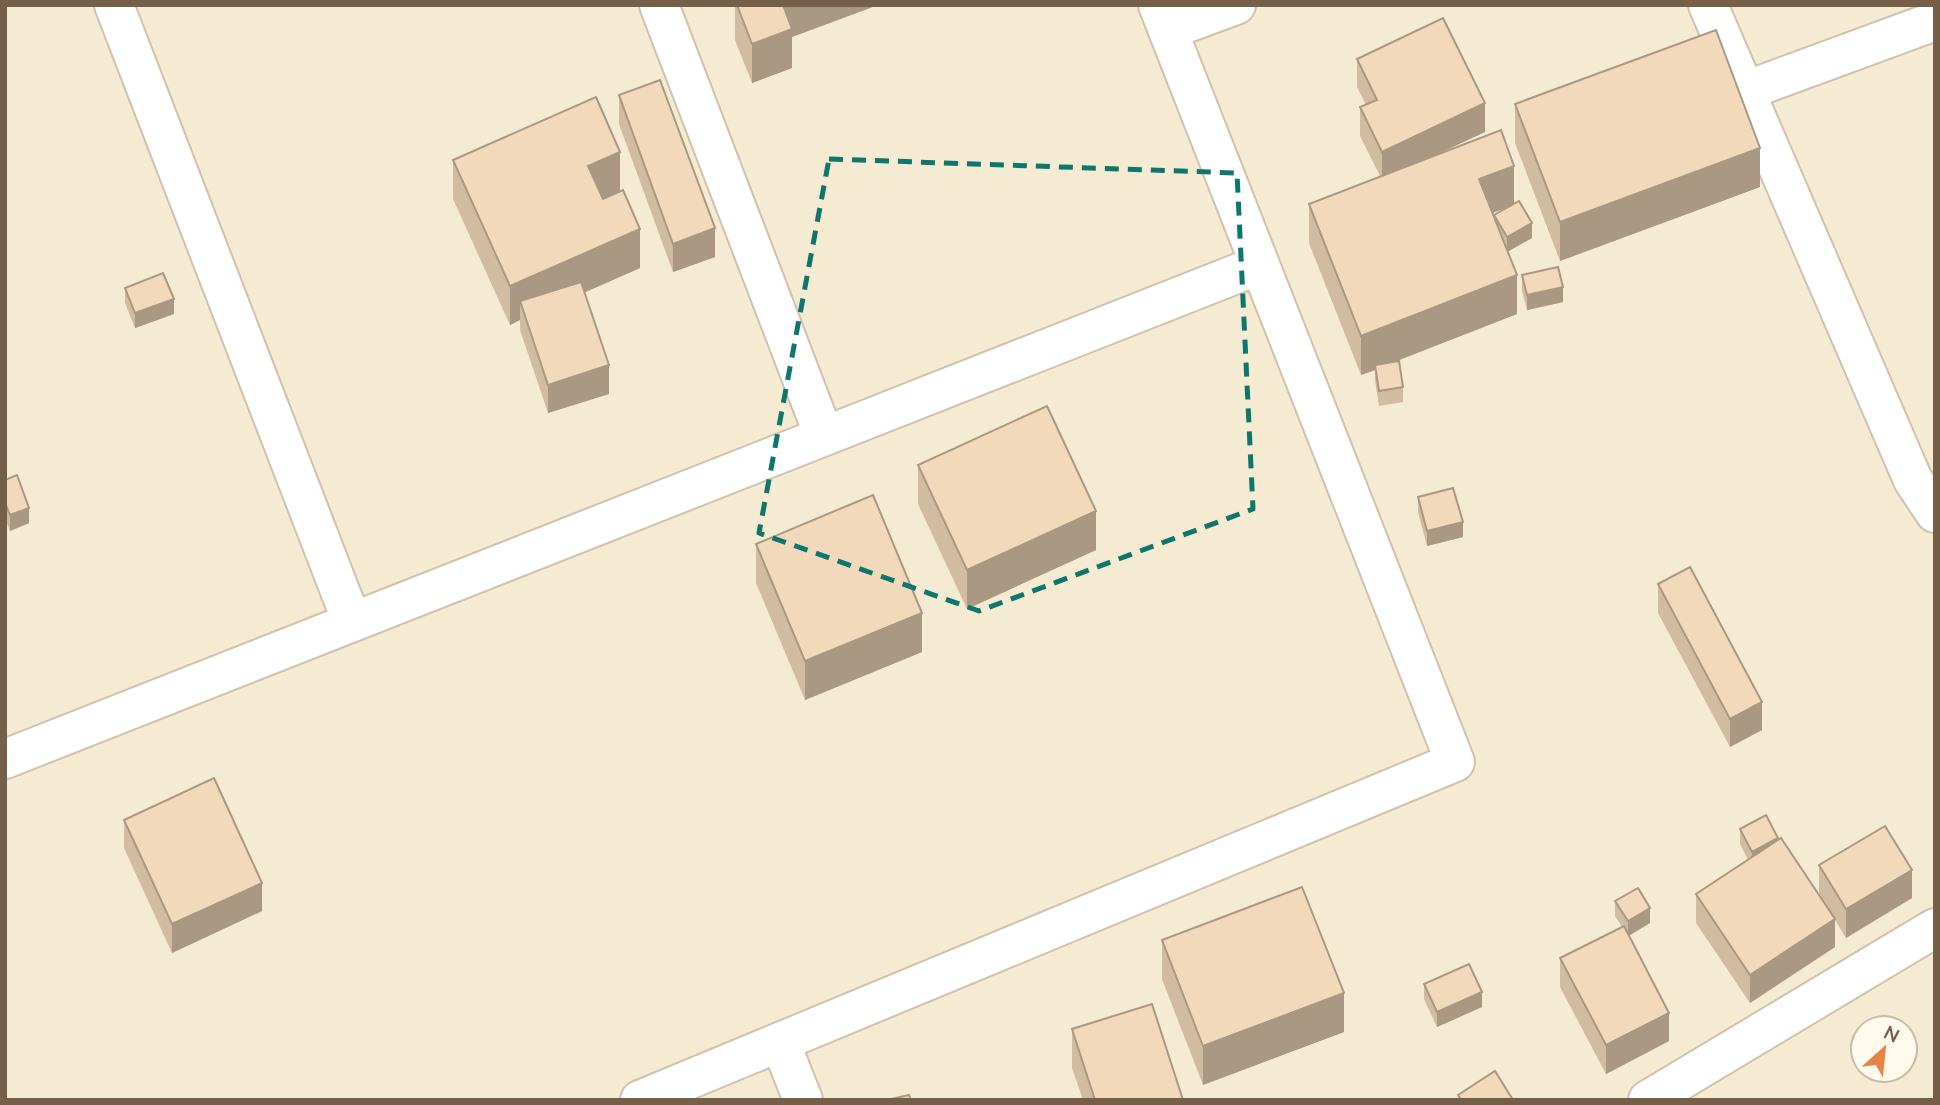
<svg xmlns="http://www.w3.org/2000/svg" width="1940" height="1105" font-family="Mulish,sans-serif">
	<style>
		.residential { fill: #f5ead2; fill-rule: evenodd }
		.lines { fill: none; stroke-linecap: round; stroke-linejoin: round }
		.minor-casing { stroke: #d0c2ad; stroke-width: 42 }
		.minor { stroke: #fff; stroke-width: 38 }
		.wall { fill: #d1bba1; fill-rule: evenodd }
		.shaded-wall { fill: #aa9883 }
		.building { fill: #f3d9bb; stroke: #aa9883; stroke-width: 2 }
		.marked { fill: none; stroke: #0f766e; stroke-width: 5; stroke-dasharray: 14 9; stroke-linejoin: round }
	</style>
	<rect width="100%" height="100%" fill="#fdf7e4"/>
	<!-- residential -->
	<path class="residential" d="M 5,5 L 1935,5 L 1935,1100 L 5,1100 ZM 1863,1028 L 1905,1028 L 1905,1070 L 1863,1070 Z"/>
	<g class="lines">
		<!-- minor casing -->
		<g class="minor-casing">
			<g id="minor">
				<path d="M 114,5 L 352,622"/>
				<path d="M 659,5 L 824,436"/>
				<path d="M 1708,5 L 1913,480 L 1935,513"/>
				<path d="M 1168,30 L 1236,5"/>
				<path d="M 1745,91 L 1935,21"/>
				<path d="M 5,759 L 1259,265"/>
				<path d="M 780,1042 L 803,1100"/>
				<path d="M 640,1100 L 1455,762 L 1158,5"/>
				<path d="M 1648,1100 L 1935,928"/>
			</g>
		</g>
		<!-- minor -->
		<use href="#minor" class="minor"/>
	</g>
	<!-- wall -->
	<g class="wall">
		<path d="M 735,5 L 878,5 L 792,37 L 792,68 L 752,83 L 735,40 Z"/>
		<path d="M 1357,59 L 1485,132 L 1435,155 L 1514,203 L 1532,238 L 1507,252 L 1517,314 L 1394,362 L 1403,387 L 1403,402 L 1379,406 L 1375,380 L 1375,370 L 1361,375 L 1309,243 L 1309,204 L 1380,176 L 1360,136 L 1360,107 L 1366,105 L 1357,87 ZM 1508,207 L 1494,215 L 1494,218 L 1492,213 Z"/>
		<path d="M 619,95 L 715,257 L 673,272 L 619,124 Z"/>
		<path d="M 1515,104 L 1760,187 L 1560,261 L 1515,143 Z"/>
		<path d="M 453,160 L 620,191 L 640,268 L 584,293 L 609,394 L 548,413 L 520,330 L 520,320 L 510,325 L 453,199 Z"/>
		<path d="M 1522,275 L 1563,302 L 1527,310 L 1522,291 Z"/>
		<path d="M 125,288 L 174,314 L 135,328 L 125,303 Z"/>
		<path d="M 918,465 L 1096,550 L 967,609 L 918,504 Z"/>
		<path d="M 5,480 L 29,523 L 10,531 L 5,518 Z"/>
		<path d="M 1418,497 L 1463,537 L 1427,546 L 1418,512 Z"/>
		<path d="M 756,544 L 922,652 L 805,700 L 756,583 Z"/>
		<path d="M 1658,584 L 1762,730 L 1730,747 L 1658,613 Z"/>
		<path d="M 124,820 L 262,911 L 172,953 L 124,848 Z"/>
		<path d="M 1740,829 L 1778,840 L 1827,907 L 1819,894 L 1819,865 L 1912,898 L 1846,938 L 1835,920 L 1835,947 L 1750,1003 L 1696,923 L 1696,894 L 1748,860 L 1740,844 Z"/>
		<path d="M 1615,901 L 1650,923 L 1629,936 L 1669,1041 L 1606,1074 L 1560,987 L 1560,958 L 1622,927 L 1615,916 Z"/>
		<path d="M 1162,940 L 1344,1032 L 1203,1085 L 1162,979 Z"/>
		<path d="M 1424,984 L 1482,1007 L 1437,1027 L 1424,999 Z"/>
		<path d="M 1072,1029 L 1183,1100 L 1083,1100 L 1072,1068 Z"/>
	</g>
	<!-- shaded-wall -->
	<g class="shaded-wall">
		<path d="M 782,5 L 878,5 L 792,37 L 792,68 L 752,83 L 752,44 Z"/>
		<path d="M 1485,103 L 1485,132 L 1382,180 L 1382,152 Z"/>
		<path d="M 1760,148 L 1760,187 L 1560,261 L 1560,222 Z"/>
		<path d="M 620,152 L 620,191 L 588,205 L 588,166 Z"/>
		<path d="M 1514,166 L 1514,205 L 1479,218 L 1479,179 Z"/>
		<path d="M 1532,223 L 1532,238 L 1507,252 L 1507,237 Z"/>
		<path d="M 715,228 L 715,257 L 673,272 L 673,244 Z"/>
		<path d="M 640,229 L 640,268 L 526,318 L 520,301 L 520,320 L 510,325 L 510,286 Z"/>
		<path d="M 1517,275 L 1517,314 L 1376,369 L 1375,365 L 1375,370 L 1361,375 L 1361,336 Z"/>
		<path d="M 1563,287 L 1563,302 L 1527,310 L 1527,295 Z"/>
		<path d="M 174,299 L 174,314 L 135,328 L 135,313 Z"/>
		<path d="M 609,365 L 609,394 L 548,413 L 548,385 Z"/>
		<path d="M 29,508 L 29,523 L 10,531 L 10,515 Z"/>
		<path d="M 1096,511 L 1096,550 L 967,609 L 967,570 Z"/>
		<path d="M 1463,522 L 1463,537 L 1427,546 L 1427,531 Z"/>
		<path d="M 922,613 L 922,652 L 805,700 L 805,661 Z"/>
		<path d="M 1762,702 L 1762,730 L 1730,747 L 1730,719 Z"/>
		<path d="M 1778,838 L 1778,853 L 1752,867 L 1752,852 Z"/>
		<path d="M 1912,870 L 1912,898 L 1846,938 L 1846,909 Z"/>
		<path d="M 262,883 L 262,911 L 172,953 L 172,924 Z"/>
		<path d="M 1650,908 L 1650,923 L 1628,936 L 1628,921 Z"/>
		<path d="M 1835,919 L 1835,947 L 1750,1003 L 1750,975 Z"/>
		<path d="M 1482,992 L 1482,1007 L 1437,1027 L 1437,1012 Z"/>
		<path d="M 1344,993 L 1344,1032 L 1203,1085 L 1203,1046 Z"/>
		<path d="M 1669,1013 L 1669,1041 L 1606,1074 L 1606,1045 Z"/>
	</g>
	<!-- building -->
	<g class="building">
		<path d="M 737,5 L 783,5 L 792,29 L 752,44 Z"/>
		<path d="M 1443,18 L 1485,103 L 1382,152 L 1360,107 L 1377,100 L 1357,59 Z"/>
		<path d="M 1716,30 L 1760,148 L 1560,222 L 1515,104 Z"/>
		<path d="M 660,80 L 715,228 L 673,244 L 619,95 Z"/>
		<path d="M 596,97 L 620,152 L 588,166 L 603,199 L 623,190 L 640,229 L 510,286 L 453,160 Z"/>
		<path d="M 1501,130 L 1514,166 L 1479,179 L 1517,275 L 1361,336 L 1309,204 Z"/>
		<path d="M 1519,201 L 1532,223 L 1507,237 L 1494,215 Z"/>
		<path d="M 1558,267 L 1563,287 L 1527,295 L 1522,275 Z"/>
		<path d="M 163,273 L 174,299 L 135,313 L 125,288 Z"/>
		<path d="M 581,282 L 609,365 L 548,385 L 520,301 Z"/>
		<path d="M 1399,361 L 1403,387 L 1379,391 L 1375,365 Z"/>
		<path d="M 1047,406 L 1096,511 L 967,570 L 918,465 Z"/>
		<path d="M 17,475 L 29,508 L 10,515 L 5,503 L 5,480 Z"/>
		<path d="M 1453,488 L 1463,522 L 1427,531 L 1418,497 Z"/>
		<path d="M 873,495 L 922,613 L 805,661 L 756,544 Z"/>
		<path d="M 1690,567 L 1762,702 L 1730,719 L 1658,584 Z"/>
		<path d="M 214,778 L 262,883 L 172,924 L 124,820 Z"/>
		<path d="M 1766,815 L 1778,838 L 1752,852 L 1740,829 Z"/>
		<path d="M 1885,826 L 1912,870 L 1846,909 L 1819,865 Z"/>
		<path d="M 1781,838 L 1835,919 L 1750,975 L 1696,894 Z"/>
		<path d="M 1302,887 L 1344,993 L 1203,1046 L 1162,940 Z"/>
		<path d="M 1638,888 L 1650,908 L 1628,921 L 1615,901 Z"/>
		<path d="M 1624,926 L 1669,1013 L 1606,1045 L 1560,958 Z"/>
		<path d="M 1469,964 L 1482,992 L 1437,1012 L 1424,984 Z"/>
		<path d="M 1152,1004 L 1183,1100 L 1095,1100 L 1072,1029 Z"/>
		<path d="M 1495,1071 L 1513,1100 L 1461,1100 L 1458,1095 Z"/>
		<path d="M 909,1095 L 911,1100 L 887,1100 Z"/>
	</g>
	<!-- marked area -->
	<path class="marked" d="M 829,159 L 1237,173 L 1253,509 L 979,611 L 759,533 Z"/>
	<!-- border -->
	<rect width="1940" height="1105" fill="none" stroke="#765f49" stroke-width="14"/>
	<!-- north arrow -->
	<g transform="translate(1884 1049) rotate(27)"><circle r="33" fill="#fffaeb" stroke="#c8bcaa" stroke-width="2"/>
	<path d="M0-5L12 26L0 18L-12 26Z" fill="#e98246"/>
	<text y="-10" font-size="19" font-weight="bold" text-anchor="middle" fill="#765f49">N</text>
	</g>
</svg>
